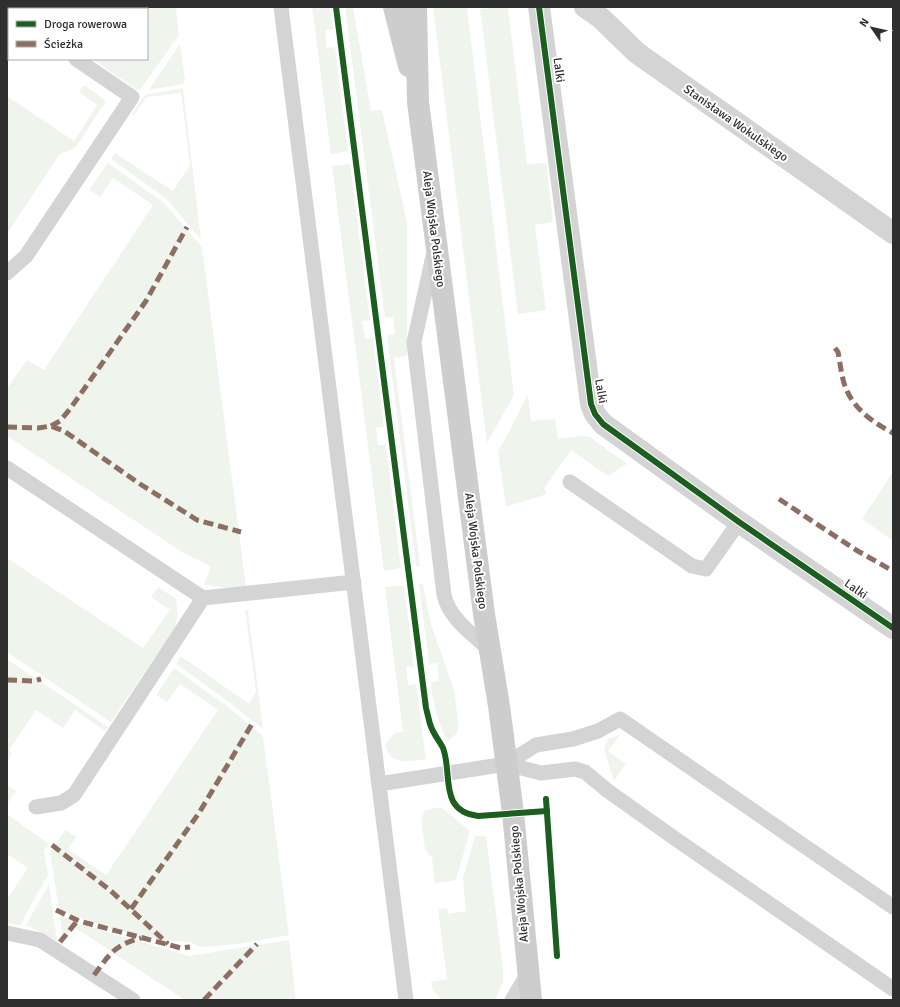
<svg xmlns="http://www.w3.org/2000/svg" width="900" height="1007" font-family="Signika,sans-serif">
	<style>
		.green { fill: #eff5ec }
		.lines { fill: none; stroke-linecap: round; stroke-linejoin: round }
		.service { stroke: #d4d4d4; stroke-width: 15 }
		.minor { stroke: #d4d4d4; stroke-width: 22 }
		.secondary { stroke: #cdcdcd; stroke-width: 22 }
		.quiet { stroke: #8d6e63; stroke-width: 5; stroke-dasharray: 10 5; stroke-linecap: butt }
		.cycleway-casing { stroke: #fff; stroke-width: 8 }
		.cycleway { stroke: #1b5e20; stroke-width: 6 }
		.labels { text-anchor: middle; stroke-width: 4; stroke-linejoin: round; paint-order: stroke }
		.street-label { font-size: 12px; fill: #2f2f2f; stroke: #fff }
	</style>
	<rect width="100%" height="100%" fill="#fff"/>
	<!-- green -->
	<g class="green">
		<path d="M 15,7 L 176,7 L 179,35 L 139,91 L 92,59 L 147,59 L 147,9 L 18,9 Z"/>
		<path d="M 312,7 L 330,7 L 333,29 L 325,30 L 327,48 L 335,47 L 348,151 L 331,154 Z"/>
		<path d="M 345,7 L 353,7 L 371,111 L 382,110 L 407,222 L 407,356 L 394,358 L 420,566 L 416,567 L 387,336 L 395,334 L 393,317 L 385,318 Z"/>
		<path d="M 433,7 L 467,7 L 514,395 L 487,443 Z"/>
		<path d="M 508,7 L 527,164 L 546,163 L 553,222 L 535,225 L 546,310 L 518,314 L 480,9 Z"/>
		<path d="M 180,44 L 185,80 L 183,84 L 149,90 Z"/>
		<path d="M 84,85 L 106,101 L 76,147 L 59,155 L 7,234 L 7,96 L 74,141 L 97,105 L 79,92 Z"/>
		<path d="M 183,88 L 201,240 L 167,199 L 111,159 L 115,153 L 173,191 L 190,165 L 181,93 L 147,97 L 134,115 L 132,114 L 145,95 Z"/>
		<path d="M 108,163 L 164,203 L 202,247 L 246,587 L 230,588 L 204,585 L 211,567 L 182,552 L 7,436 L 7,388 L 27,360 L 44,370 L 153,205 L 113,178 L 100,197 L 89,190 Z"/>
		<path d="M 350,164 L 370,320 L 362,321 L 365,339 L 373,338 L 384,427 L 376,428 L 378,445 L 386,445 L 401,568 L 384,571 L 332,166 Z"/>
		<path d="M 528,395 L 531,421 L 555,419 L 558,439 L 581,436 L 590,437 L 627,464 L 608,476 L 571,450 L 544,489 L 547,494 L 506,507 L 498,452 Z"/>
		<path d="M 893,472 L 893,541 L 862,519 Z"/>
		<path d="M 7,558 L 143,648 L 170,610 L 151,597 L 158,587 L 176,599 L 178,614 L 175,627 L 111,722 L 7,652 Z"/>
		<path d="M 419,584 L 423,584 L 431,624 L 454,690 L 459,727 L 456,734 L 448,741 C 437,722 433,704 431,682 L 439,681 L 437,663 L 429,664 Z"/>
		<path d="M 404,585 L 414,666 L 406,667 L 408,685 L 416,684 L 426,759 C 408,761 391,767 385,745 L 394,733 L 403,732 L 385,587 Z"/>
		<path d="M 245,610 L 248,610 L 263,729 L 229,702 L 176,664 L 181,656 L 249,704 L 256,692 Z"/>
		<path d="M 7,659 L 108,727 L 105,731 L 75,710 L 63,728 L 36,710 L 9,750 L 12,753 L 7,762 Z"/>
		<path d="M 174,668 L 228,707 L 263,736 L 289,935 C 260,940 231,946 202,947 C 197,947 193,942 189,942 C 147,940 98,926 59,910 L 50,852 L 65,830 L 76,837 L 68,849 L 106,875 L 218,710 L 180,684 L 167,702 L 156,695 Z"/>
		<path d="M 620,735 L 608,751 L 626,764 L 614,781 L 604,749 L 608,739 Z"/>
		<path d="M 7,785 L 16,791 L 7,804 Z"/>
		<path d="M 441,807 L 470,831 L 456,880 L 435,883 L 432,858 L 425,849 L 421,818 L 425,810 Z"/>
		<path d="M 7,814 L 49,844 L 44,851 L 48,875 L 20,925 L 7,923 L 7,899 L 28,868 L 7,854 Z"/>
		<path d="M 475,836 L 486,836 L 503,967 L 503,982 L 495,1000 L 442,1000 C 437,995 431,989 431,982 L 447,979 L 438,909 L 447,908 L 448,914 L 466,911 L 463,879 Z"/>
		<path d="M 49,884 L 57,941 L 26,925 Z"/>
		<path d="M 60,915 L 80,924 L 189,956 L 289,940 L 296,1000 L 185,1000 L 74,927 L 63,944 Z"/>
	</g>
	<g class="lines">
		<!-- service -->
		<g class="service">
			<path d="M 281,7 L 406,1000"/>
			<path d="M 7,12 L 9,14"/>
			<path d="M 433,256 L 414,342 L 444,595 C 449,618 472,634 489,649"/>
			<path d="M 7,273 L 26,256 L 132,97 L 76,59"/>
			<path d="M 7,468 L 203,598 L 354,582"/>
			<path d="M 570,482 L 692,566 L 706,569 L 739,522"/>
			<path d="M 506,764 L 536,745 L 573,739 L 598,731 L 620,719 L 893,907"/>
			<path d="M 379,784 L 506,764 L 541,773 L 575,769 L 585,772 L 608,791 L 677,840 L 893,989"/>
			<path d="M 36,807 L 61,803 L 74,795 L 203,598"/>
			<path d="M 7,933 L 40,940 L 133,1000"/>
			<path d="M 512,1000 L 527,975"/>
		</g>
		<!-- minor -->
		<g class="minor">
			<path d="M 539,7 L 591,404 L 595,414 L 603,424 L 739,522 L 893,628"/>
			<path d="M 585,7 L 601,18 L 637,53 L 893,233"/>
		</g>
		<!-- secondary -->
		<g class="secondary">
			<path d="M 394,7 L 409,66"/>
			<path d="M 416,7 L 418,102 L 484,614 L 499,706 L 513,813 L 531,1000"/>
		</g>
		<!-- quiet -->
		<g class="quiet">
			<path d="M 835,348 L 838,352 C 840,362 841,373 844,383 C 851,407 872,422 893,433"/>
			<path d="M 51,426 L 60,421 L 70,409 L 146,301 L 187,227"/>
			<path d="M 7,427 L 38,428 L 51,426 L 64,431 L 140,484 L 197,520 L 241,532"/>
			<path d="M 779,499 L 856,550 L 893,571"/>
			<path d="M 7,680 L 34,681 L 41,679"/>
			<path d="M 52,845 L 111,891 L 168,944"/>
			<path d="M 131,909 L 199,813 L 252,724"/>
			<path d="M 56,910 L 79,921 L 181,948 L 190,947"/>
			<path d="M 60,942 L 78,920"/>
			<path d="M 94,975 C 110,954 114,945 141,938"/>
			<path d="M 204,1000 L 257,944"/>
		</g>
		<!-- cycleway casing -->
		<g class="cycleway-casing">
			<g id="cycleway">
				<path d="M 336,7 L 426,708 C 428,715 429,723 432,729 C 435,736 440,742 443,748 C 453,774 438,811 478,816 L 547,811"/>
				<path d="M 539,7 L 591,404 L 595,414 L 603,424 L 739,522 L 893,628"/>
				<path d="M 546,799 L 557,956"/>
			</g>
		</g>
		<!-- cycleway -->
		<use href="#cycleway" class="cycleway"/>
	</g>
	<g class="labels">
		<!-- street labels -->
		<g class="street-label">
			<text transform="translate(559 70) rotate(83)" y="4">Lalki</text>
			<text transform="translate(736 123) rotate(35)" y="4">Stanisława Wokulskiego</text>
			<text transform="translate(434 229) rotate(83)" y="4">Aleja Wojska Polskiego</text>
			<text transform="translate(601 391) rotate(80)" y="4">Lalki</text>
			<text transform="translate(476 551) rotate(83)" y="4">Aleja Wojska Polskiego</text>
			<text transform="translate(856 589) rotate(35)" y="4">Lalki</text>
			<text transform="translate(519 884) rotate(-95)" y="4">Aleja Wojska Polskiego</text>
		</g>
	</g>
	<!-- border -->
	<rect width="900" height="1007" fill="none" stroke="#2f2f2f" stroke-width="16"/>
	<!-- legend -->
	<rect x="8" y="8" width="140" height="52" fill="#ffffff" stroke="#acacac"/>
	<rect x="16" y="21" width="20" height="6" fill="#1b5e20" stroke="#acacac"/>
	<text x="44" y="28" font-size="12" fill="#2f2f2f">Droga rowerowa</text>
	<rect x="16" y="41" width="20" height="6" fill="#8d6e63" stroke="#acacac"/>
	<text x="44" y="48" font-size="12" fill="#2f2f2f">Ścieżka</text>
	<!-- north arrow -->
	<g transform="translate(872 28) rotate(304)" stroke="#ffffff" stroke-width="3" paint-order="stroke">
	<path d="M0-3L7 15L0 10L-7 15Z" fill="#2f2f2f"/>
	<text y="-6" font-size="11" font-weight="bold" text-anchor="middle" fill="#2f2f2f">N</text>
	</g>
</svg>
